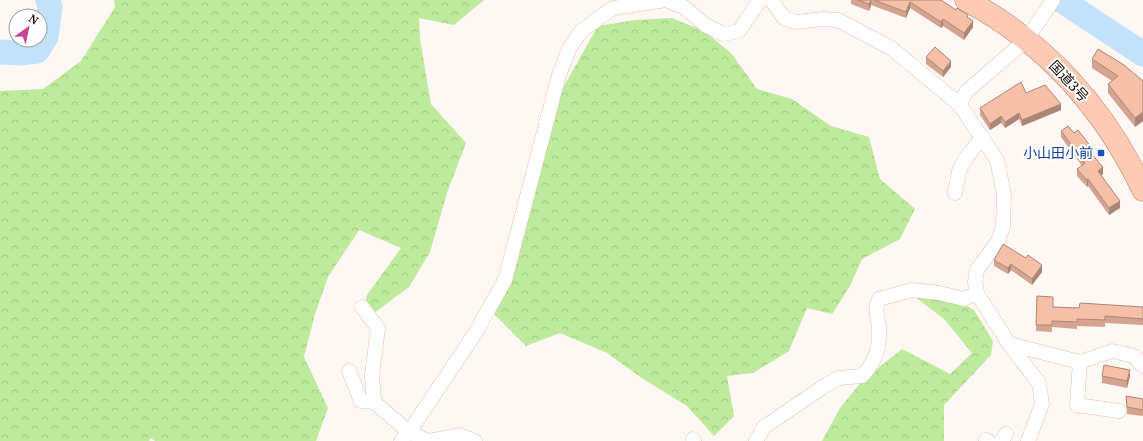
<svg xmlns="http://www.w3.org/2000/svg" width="1143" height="441" font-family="'Noto Serif','Noto Sans JP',serif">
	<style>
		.forest { fill: url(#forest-crowns) }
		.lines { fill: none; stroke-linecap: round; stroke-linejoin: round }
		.river { stroke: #c2e2fb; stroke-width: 25 }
		.street-casing { stroke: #e3c0b1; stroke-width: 15 }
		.highway-casing { stroke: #ac8776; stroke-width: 23 }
		.street { stroke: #fff; stroke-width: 14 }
		.highway { stroke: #fecab3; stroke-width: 22 }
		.wall { fill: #d4a490 }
		.shaded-wall { fill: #ac8675 }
		.building { fill: #f6bfa7; stroke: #ac8675 }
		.transit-dot { fill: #1a4fb4; stroke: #fff; stroke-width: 1.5 }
		.labels { text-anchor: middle; stroke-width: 4; stroke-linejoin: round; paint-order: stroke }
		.street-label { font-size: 14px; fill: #150a05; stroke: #fff }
		.transit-label { font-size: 14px; fill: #164399; stroke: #fff; text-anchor: end }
	</style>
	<defs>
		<pattern id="forest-crowns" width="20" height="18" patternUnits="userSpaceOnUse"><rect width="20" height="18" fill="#beea9b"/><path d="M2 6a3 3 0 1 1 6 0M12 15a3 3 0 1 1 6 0" fill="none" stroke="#a2c784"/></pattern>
	</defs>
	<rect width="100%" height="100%" fill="#fef7f4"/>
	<!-- forest -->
	<g class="forest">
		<path d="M 114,0 L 484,0 L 454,25 L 419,18 L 420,39 L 431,104 L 466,143 L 447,193 L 430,252 L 409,287 L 362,322 L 367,295 L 401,248 L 359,230 L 328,277 L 315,314 L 304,357 L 328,408 L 316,441 L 155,441 L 151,438 L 149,441 L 0,441 L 0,91 L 43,89 L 81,61 L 115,7 Z"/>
		<path d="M 672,18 L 704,31 L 731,53 L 757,89 L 792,99 L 831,126 L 869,137 L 880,179 L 915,209 L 900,239 L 862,259 L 850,286 L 832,314 L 807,308 L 789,351 L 753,373 L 727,376 L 734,416 L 714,436 L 687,406 L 643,379 L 607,353 L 560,333 L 526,346 L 487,307 L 522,223 L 548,129 L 565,84 L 598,26 L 635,20 Z"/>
		<path d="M 935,296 L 953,298 L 974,310 L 993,341 L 991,355 L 944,405 L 944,441 L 822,441 L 840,408 L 862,381 L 902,349 L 950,374 L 972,353 L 944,319 L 915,297 Z"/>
	</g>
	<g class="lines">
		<!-- river -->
		<g class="river">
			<path d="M 1061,0 L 1143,54"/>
			<path d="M 0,52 L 20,53 L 37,51 L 46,37 L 50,7 L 48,0"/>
		</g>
		<!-- street casing -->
		<g class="street-casing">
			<g id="street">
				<path d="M 771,0 L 784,18 L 796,22 L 824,19 L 838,20 L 891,48 L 959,104 L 997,160 L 1004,194 L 1003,227 L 998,241 L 977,270 L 975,282 L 977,293 L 1009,344 L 1039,383 L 1042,404 L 1028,441"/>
				<path d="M 959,104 L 967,91 L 1026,40 L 1053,0"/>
				<path d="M 955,193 L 959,171 L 965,159 L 983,137"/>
				<path d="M 362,307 L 378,328 L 372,375 L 374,402 L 409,432 L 428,441"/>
				<path d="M 1009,344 L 1080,362 L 1112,351 L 1134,356 L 1143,366"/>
				<path d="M 1080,362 L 1077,405 L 1119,411"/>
				<path d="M 349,371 L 361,401 L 374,402"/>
				<path d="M 693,439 L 694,441"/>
				<path d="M 986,440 L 988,441"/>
				<path d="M 401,441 L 409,432 L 476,332 L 505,280 L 559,75 L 569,49 L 581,31 L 613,8 L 666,0 L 684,7 L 705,25 L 723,34 L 739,31 L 760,0"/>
				<path d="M 428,441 L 459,435 L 475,441"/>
				<path d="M 756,441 L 764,427 L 826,385 L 839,378 L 862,376 C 874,364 880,348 879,330 C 879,317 873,312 879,299 L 912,290 L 939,293 L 964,299 L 977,293"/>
				<path d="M 1001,441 L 1006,434"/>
			</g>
		</g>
		<!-- highway casing -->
		<g class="highway-casing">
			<path id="highway" d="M 966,0 C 1045,42 1105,109 1143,190"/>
		</g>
		<!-- street -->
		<use href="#street" class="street"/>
		<!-- highway -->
		<use href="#highway" class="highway"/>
	</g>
	<!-- wall -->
	<g class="wall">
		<path d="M 851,0 L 941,0 L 968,18 L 973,27 L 964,40 L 943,26 L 941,28 L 910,8 L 906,18 L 871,5 L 869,11 L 851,4 Z"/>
		<path d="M 926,57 L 951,67 L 943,77 L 926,64 Z"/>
		<path d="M 1092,59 L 1143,81 L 1143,121 L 1135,127 L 1108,93 L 1108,84 L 1112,81 L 1092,68 Z"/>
		<path d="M 1026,93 L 1061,110 L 1022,126 L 1019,119 L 1005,128 L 1001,123 L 990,130 L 980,115 L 980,108 Z"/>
		<path d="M 1061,131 L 1091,153 L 1103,174 L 1101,175 L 1120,208 L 1109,215 L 1088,186 L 1087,187 L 1077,176 L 1077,169 L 1082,166 L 1061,137 Z"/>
		<path d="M 994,260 L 1042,272 L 1032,285 L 1011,270 L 1008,274 L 994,266 Z"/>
		<path d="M 1037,296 L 1053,307 L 1079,308 L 1143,307 L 1143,325 L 1105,323 L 1105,327 L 1077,326 L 1077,329 L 1052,327 L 1052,332 L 1036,331 Z"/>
		<path d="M 1102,376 L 1130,376 L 1127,388 L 1102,383 Z"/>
		<path d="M 1126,396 L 1143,399 L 1143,416 L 1127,414 Z"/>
	</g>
	<!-- shaded-wall -->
	<g class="shaded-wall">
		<path d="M 871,0 L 871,5 L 869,11 L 869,4 Z"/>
		<path d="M 910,2 L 910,8 L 906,18 L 906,12 Z"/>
		<path d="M 943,19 L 943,26 L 941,28 L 941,22 Z"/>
		<path d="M 973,21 L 973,27 L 964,40 L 964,33 Z"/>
		<path d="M 951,61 L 951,67 L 943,77 L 943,71 Z"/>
		<path d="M 1061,104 L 1061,110 L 1022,126 L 1022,120 Z"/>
		<path d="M 1143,112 L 1143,121 L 1135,127 L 1135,118 Z"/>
		<path d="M 1019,113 L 1019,119 L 1005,128 L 1005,122 Z"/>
		<path d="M 1001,116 L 1001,123 L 990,130 L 990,124 Z"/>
		<path d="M 1091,147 L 1091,154 L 1088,150 Z"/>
		<path d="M 1103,167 L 1103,174 L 1098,178 L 1098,171 Z"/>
		<path d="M 1088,179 L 1088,186 L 1087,187 L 1087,180 Z"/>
		<path d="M 1120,201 L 1120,208 L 1109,215 L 1109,208 Z"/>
		<path d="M 1011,264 L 1011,270 L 1008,274 L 1008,268 Z"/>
		<path d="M 1042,265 L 1042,272 L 1032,285 L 1032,279 Z"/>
		<path d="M 1130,370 L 1130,376 L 1127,388 L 1127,381 Z"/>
	</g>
	<!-- building -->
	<g class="building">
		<path d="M 858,0 L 871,0 L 869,4 Z"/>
		<path d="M 874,0 L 941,0 L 956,10 L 957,8 L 968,15 L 967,17 L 973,21 L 964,33 L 943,19 L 941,22 L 910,2 L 906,12 Z"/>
		<path d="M 935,47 L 951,61 L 943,71 L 926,57 Z"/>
		<path d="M 1098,49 L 1124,65 L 1143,81 L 1143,112 L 1135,118 L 1108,84 L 1118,76 L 1092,59 Z"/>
		<path d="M 1021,82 L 1026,93 L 1045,85 L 1061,104 L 1022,120 L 1019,113 L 1005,122 L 1001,116 L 990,124 L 980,108 Z"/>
		<path d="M 1068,126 L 1074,133 L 1078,130 L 1091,147 L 1088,150 L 1103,167 L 1098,171 L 1120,201 L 1109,208 L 1088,179 L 1087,180 L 1077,169 L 1085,163 L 1061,131 Z"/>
		<path d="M 1003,244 L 1026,258 L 1028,255 L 1042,265 L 1032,279 L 1011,264 L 1008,268 L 994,260 Z"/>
		<path d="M 1037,296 L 1053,297 L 1053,307 L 1079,308 L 1080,303 L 1143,307 L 1143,319 L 1105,316 L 1105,320 L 1077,319 L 1077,322 L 1052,321 L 1052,325 L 1036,325 Z"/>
		<path d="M 1104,365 L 1130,370 L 1127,381 L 1102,376 Z"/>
		<path d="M 1126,396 L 1143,399 L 1143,410 L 1127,407 Z"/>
	</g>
	<!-- markers -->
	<rect class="transit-dot" x="1097" y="149" width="8" height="8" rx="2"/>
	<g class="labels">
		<!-- street labels -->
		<g class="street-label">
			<text transform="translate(1069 81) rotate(47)" y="5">国道3号</text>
		</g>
		<!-- transit labels -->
		<g class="transit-label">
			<text x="1093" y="158">小山田小前</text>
		</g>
	</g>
	<!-- north arrow -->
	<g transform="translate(28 28) rotate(33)"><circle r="19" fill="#ffffff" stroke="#a19d9b"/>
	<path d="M0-3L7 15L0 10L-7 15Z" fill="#c8468e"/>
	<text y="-6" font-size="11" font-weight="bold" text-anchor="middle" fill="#150a05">N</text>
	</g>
</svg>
